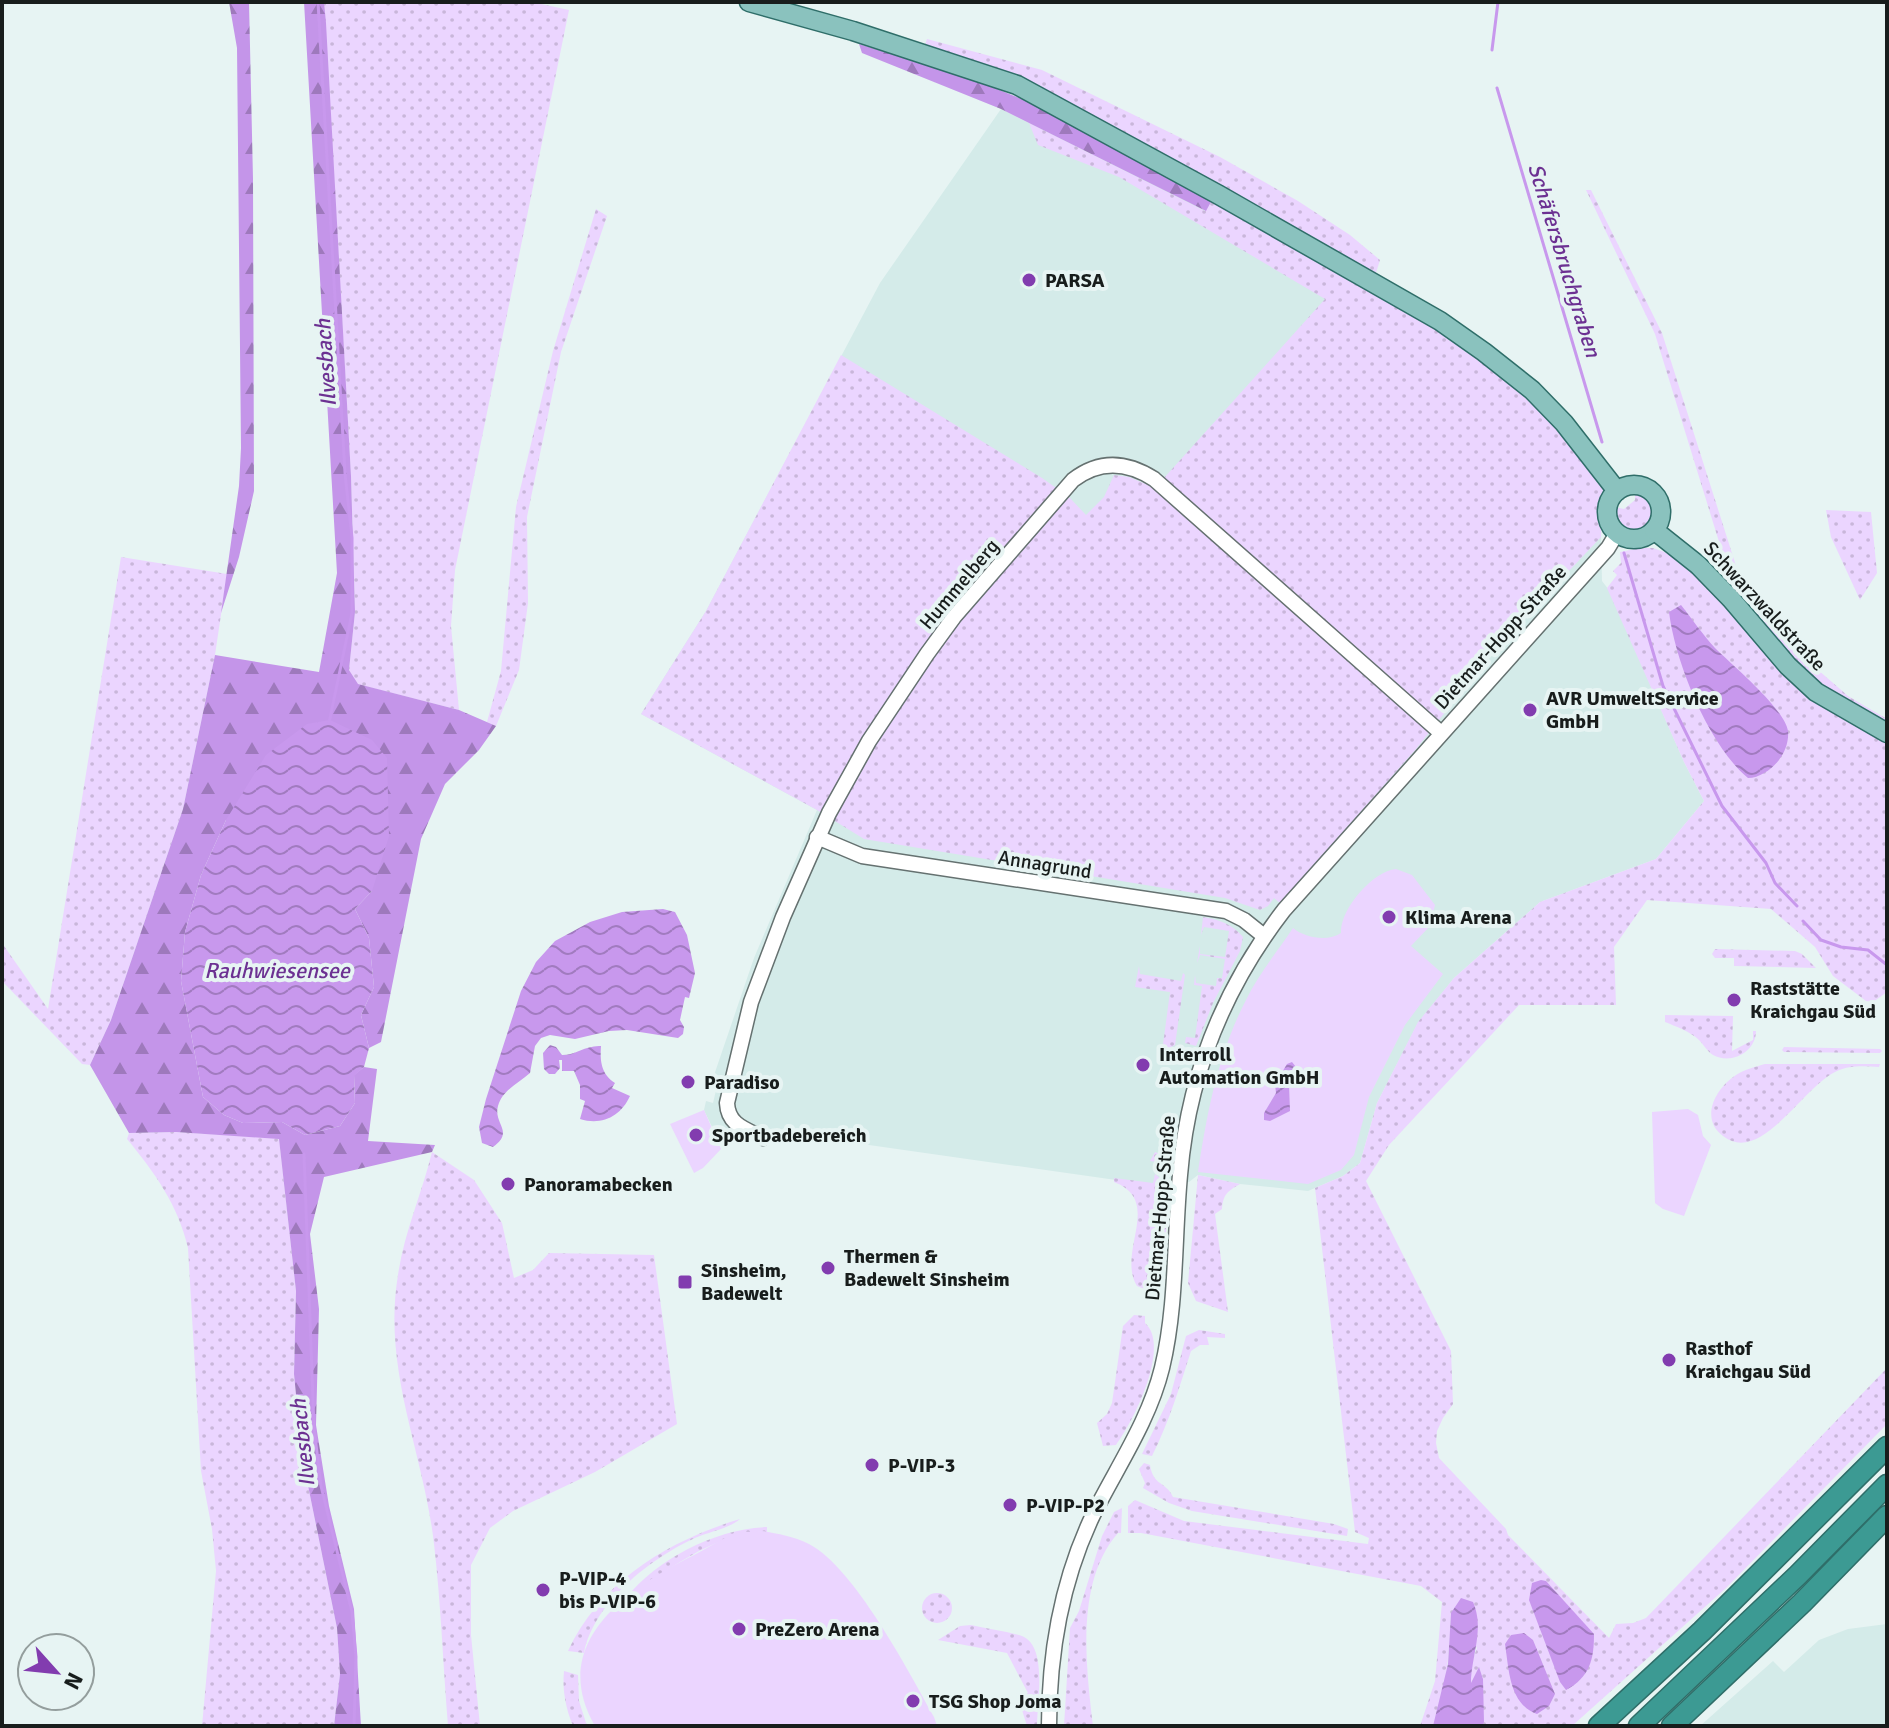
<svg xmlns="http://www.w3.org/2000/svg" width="1889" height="1728" font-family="Signika,sans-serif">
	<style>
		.built { fill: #d4ebe9 }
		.grass { fill: url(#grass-dots) }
		.forest { fill: url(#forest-firs) }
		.park { fill: #ebd5ff }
		.water { fill: url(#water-waves) }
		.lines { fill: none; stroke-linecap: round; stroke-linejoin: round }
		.stream { stroke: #c898ed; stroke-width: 3 }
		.minor-casing { stroke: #657170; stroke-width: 17 }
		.major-casing { stroke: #2f6e69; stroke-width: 21 }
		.highway-casing { stroke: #2f6e69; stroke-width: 23 }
		.minor { stroke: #fff; stroke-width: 14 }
		.major { stroke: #8ac2be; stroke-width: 18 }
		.highway { stroke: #3c9a93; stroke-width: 20 }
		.poi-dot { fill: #823caf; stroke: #e7f4f3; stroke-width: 3 }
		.labels { text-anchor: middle; stroke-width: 8; stroke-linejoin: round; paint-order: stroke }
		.poi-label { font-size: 20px; font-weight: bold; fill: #181d1c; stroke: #e7f4f3; text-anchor: start }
		.street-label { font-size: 20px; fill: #181d1c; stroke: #e7f4f3 }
		.water-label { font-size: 22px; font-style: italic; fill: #6c3192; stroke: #e7f4f3 }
	</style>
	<defs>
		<pattern id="grass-dots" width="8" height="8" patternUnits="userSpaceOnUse" patternTransform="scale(2)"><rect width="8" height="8" fill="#ebd5ff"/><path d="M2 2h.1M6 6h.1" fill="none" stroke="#c9b6da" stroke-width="1.8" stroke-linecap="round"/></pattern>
		<pattern id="forest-firs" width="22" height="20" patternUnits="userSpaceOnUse" patternTransform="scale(2)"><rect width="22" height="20" fill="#c495e9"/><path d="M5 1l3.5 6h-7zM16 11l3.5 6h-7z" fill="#9e79bc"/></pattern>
		<pattern id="water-waves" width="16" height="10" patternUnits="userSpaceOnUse" patternTransform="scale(2)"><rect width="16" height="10" fill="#c898ed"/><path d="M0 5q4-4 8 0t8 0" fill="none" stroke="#a17bbf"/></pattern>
	</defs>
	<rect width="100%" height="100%" fill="#e7f4f3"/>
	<!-- built -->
	<g class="built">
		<path d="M 1001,109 L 1246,231 L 1550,479 L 1601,537 L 1602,581 L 1609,590 L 1684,762 L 1704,801 L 1656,859 L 1540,902 L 1454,978 L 1418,1023 L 1377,1103 L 1360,1163 L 1343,1176 L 1308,1191 L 1240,1184 L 1198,1175 L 1189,1182 L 1165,1187 L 869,1145 L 735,1138 L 721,1146 L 704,1110 L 706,1101 L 713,1103 L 717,1086 L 711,1084 L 754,958 L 817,810 L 641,714 L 706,611 L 880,283 Z"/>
		<path d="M 1887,1624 L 1887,1726 L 1700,1726 L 1773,1661 L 1784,1672 L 1819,1640 L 1848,1629 Z"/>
	</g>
	<!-- grass -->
	<g class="grass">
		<path d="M 324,2 L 532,2 L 569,10 L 455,570 L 451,626 L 459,710 L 357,684 L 349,670 L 355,612 L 351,476 Z"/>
		<path d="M 927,39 L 1042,70 L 1220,157 L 1298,201 L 1350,235 L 1380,260 L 1375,276 L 1241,198 L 924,48 Z"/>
		<path d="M 1029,123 L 1205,211 L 1212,200 L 1412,312 L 1523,391 L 1572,445 L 1603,488 L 1601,537 L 1490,655 L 1416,749 L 1280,903 L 1274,898 L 1268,906 L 1260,910 L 1225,898 L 864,839 L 817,810 L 641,714 L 706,611 L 841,355 L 1042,478 L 1069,497 L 1086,515 L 1104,497 L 1114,475 L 1129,477 L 1155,488 L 1325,299 L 1119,177 L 1038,145 Z"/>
		<path d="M 1586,190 L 1591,190 L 1662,333 L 1737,569 L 1765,612 L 1817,669 L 1848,696 L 1887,719 L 1887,729 L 1807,677 L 1729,590 L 1728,571 L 1655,334 Z"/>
		<path d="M 596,209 L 607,216 L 561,352 L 527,517 L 528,603 L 519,670 L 496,726 L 487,722 L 501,671 L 516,507 L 553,351 Z"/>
		<path d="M 1635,491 L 1649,497 L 1656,511 C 1654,531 1636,539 1620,527 L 1615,518 L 1615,507 L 1624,509 L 1635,500 Z"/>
		<path d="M 1826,510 L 1871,512 L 1877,573 L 1860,600 L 1831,537 Z"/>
		<path d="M 1640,548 L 1653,548 L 1667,553 L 1705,581 L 1830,709 L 1852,723 L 1887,741 L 1887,992 L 1873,1002 L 1866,1001 L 1833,976 L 1815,947 L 1771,909 L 1647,900 L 1614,947 L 1616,1005 L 1519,1005 L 1389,1145 L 1366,1181 L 1451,1351 L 1453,1404 L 1443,1418 L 1437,1431 L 1436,1443 L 1439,1458 L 1506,1529 L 1508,1535 L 1609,1638 L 1616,1624 L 1633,1623 L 1646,1618 L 1887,1368 L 1887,1424 L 1726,1588 L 1572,1726 L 1482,1726 L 1483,1679 L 1479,1668 L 1471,1686 L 1471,1664 L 1477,1648 L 1451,1613 C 1449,1651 1448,1691 1433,1726 L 1420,1726 L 1435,1681 L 1442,1602 L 1421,1586 L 1141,1533 L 1128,1533 L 1128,1506 L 1135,1500 L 1184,1521 L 1368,1544 L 1369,1538 L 1355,1532 L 1315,1188 L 1343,1176 L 1360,1163 L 1377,1103 L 1418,1022 L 1454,978 L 1540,902 L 1656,859 L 1704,801 L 1684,762 L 1607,588 L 1617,575 L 1613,571 L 1621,563 L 1620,552 Z"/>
		<path d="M 121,557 L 227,574 L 215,655 L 183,809 L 111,1020 L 90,1065 L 82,1064 L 2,981 L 2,943 L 48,1009 Z"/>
		<path d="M 1203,917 C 1220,920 1232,924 1243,937 L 1240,951 L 1213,1003 L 1196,1046 L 1185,1043 L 1186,1037 L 1195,1038 L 1202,986 L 1194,985 L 1195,975 L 1196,983 L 1216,986 L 1217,978 L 1222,978 L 1225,959 L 1200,955 L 1197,963 L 1200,946 L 1200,954 L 1225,957 L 1229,931 L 1204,927 L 1201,935 Z"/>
		<path d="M 1715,949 L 1795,951 L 1802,954 L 1816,968 L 1734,966 L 1734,958 L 1715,958 L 1712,954 Z"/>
		<path d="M 1139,966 L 1140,974 L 1181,981 L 1183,973 L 1185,975 L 1175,1045 L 1162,1052 L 1170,992 L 1135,987 Z"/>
		<path d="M 1665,1015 L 1733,1016 L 1732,1051 L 1753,1040 L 1753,1031 L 1756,1031 C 1756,1052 1731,1065 1713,1055 C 1707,1051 1704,1045 1699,1040 C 1691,1032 1675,1026 1665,1022 Z"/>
		<path d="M 1784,1047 L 1880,1049 L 1882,1051 L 1880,1053 L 1784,1052 L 1782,1050 Z"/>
		<path d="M 1765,1064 L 1880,1064 L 1879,1067 C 1865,1066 1850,1065 1837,1071 C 1803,1086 1761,1166 1723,1136 C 1699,1118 1716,1088 1736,1075 C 1745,1069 1755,1067 1765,1064 Z"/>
		<path d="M 1170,1115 L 1177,1122 L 1172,1155 L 1163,1163 L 1150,1161 L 1155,1152 L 1162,1155 L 1172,1133 L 1164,1129 Z"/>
		<path d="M 176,1132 L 279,1138 L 296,1291 L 294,1374 L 302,1456 L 337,1628 L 340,1674 L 334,1726 L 202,1726 L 216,1571 L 212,1529 L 201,1471 L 188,1248 C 178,1205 155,1173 127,1139 L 129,1133 Z"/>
		<path d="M 432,1152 L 474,1180 L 502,1223 L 514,1278 L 533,1270 L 549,1253 L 654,1255 L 677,1424 L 595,1472 L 513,1511 L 490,1528 L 471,1565 L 471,1635 L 480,1726 L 448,1726 C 443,1666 441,1604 434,1544 C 424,1453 382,1370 398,1275 C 404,1233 422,1193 432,1152 Z"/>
		<path d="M 1155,1174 L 1167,1184 L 1170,1195 L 1162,1266 L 1159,1277 L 1148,1284 L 1147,1290 L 1137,1286 C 1116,1252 1164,1201 1114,1182 L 1114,1178 L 1153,1183 Z"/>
		<path d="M 1198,1175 L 1240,1184 C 1228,1191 1223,1194 1222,1209 L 1215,1214 L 1228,1312 L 1196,1301 L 1188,1283 Z"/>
		<path d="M 1134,1315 L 1145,1316 L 1145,1323 C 1171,1346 1134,1421 1116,1445 L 1103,1446 L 1097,1423 L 1107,1414 L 1112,1403 L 1123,1326 Z"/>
		<path d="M 1199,1330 L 1225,1334 L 1225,1338 L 1207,1337 L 1209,1345 L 1200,1345 L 1191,1351 C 1179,1388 1170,1420 1152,1456 L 1142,1454 L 1171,1394 L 1186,1336 Z"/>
		<path d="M 1144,1463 L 1150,1465 C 1153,1486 1167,1482 1173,1497 L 1334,1524 L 1348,1529 L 1347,1536 L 1192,1511 L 1169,1503 L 1143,1488 L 1145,1483 L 1139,1469 Z"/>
		<path d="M 1122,1508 L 1121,1533 L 1118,1533 C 1075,1582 1086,1666 1093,1726 L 1064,1726 L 1070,1628 L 1079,1611 L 1102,1536 L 1114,1512 Z"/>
		<path d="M 740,1519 C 730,1528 709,1532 695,1538 C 651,1558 594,1602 584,1653 L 568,1651 C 601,1581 668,1541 740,1519 Z"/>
		<path d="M 767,1527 L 767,1532 C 723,1528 660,1574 625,1599 C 658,1558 715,1529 767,1527 Z"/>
		<circle cx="937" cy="1608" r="15"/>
		<path d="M 971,1625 C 988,1629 1006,1631 1022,1636 C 1048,1646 1037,1703 1037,1726 L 1027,1726 L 1018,1697 L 1028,1693 L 1007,1653 L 938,1640 L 960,1626 Z"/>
		<path d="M 564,1671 L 578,1675 L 579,1701 L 587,1726 L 573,1726 C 566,1709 562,1690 564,1671 Z"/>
	</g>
	<!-- forest -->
	<g class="forest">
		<path d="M 229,2 L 249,2 L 253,179 L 254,491 L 239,557 L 221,613 L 239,486 L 241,448 L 237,48 Z"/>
		<path d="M 304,2 L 324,2 L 326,23 L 351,476 L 355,612 L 349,670 L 358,684 L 459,710 L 496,726 L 479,750 L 445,784 L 421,839 L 381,1042 L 369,1048 L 361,1015 L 374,987 L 369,938 L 355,909 L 372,891 L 226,820 L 201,875 L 185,932 L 181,981 L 203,1097 L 224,1115 L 243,1123 L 282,1122 L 305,1135 L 340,1126 L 355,1103 L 354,1075 L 364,1067 L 377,1069 L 368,1141 L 435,1145 L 432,1152 L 324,1177 L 310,1234 L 319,1309 L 316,1425 L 329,1506 L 354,1609 L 361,1726 L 334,1726 L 340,1674 L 337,1628 L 302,1456 L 294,1374 L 296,1291 L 279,1139 L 176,1132 L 129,1133 L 90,1065 L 111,1020 L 183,809 L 215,655 L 319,672 L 337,573 Z"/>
		<path d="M 859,44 L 975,80 L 1024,100 L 1212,200 L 1206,211 L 1001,109 L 862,53 Z"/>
	</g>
	<!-- park -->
	<g class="park">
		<path d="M 1396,869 L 1412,875 L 1435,905 L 1430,926 L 1411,946 L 1443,974 L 1405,1025 L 1369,1097 L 1354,1155 L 1341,1170 L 1308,1184 L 1198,1172 C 1207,1113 1218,1054 1246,1000 C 1258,975 1277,952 1293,928 C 1305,938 1328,942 1341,933 C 1340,909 1373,871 1396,869 Z"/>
		<path d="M 1688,1109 L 1698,1115 L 1703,1136 L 1711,1145 L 1684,1216 L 1663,1209 L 1655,1203 L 1652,1112 Z"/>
		<path d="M 704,1110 L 721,1149 L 703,1168 L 694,1173 L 670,1124 Z"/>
		<path d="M 762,1531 C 779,1534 793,1536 809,1544 C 854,1567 909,1672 934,1717 L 937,1726 L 595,1726 C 548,1645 624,1591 688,1558 C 704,1551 721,1538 737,1533 C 745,1531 754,1532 762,1531 Z"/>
	</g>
	<!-- water -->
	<g class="water">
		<path d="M 1681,605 C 1692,619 1703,635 1715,648 C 1732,665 1785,709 1788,731 C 1789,742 1785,752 1779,760 C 1772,769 1760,778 1748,778 C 1709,746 1675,662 1669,612 Z"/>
		<path d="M 330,720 L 372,740 L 387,758 L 389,836 L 372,891 L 355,909 L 369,938 L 374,987 L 361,1015 L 369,1048 L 364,1067 L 354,1076 L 355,1103 L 340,1126 L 305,1135 L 282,1122 L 243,1123 L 224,1115 L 203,1097 L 181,981 L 185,932 L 201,875 L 226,820 L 266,755 L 307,724 Z"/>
		<path d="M 663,909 L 675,912 L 687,935 L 695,973 L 689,998 L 685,997 L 680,1020 L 684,1027 L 683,1034 L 678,1038 L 627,1030 L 609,1031 L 575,1039 L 550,1035 L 541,1038 L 535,1046 L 530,1073 C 519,1083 502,1090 498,1106 C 493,1124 515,1131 493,1147 L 482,1143 L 479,1127 L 486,1099 L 521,991 L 536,962 L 555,941 L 590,922 L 622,912 Z"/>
		<path d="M 550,1045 L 556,1047 L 562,1055 C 576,1055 586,1045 601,1046 C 600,1061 601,1074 615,1083 L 612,1088 L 630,1096 C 621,1116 602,1126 580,1119 L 585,1101 L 580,1099 L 580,1085 L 574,1071 L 562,1071 L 562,1060 L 559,1060 L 560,1068 L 555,1074 L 549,1074 L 544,1069 L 543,1053 Z"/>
		<path d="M 1292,1062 L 1296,1067 L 1289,1084 L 1290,1111 L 1270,1121 L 1264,1120 L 1264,1113 L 1276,1093 L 1275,1084 L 1287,1064 Z"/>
		<path d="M 1541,1580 L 1546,1581 L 1594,1634 C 1594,1659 1590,1677 1566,1690 L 1560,1682 L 1529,1600 L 1532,1583 Z"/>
		<path d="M 1461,1598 L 1473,1602 C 1485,1629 1471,1657 1471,1683 L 1479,1667 L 1483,1679 L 1484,1722 L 1482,1726 L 1433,1726 L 1448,1664 L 1451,1613 Z"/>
		<path d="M 1524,1633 L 1533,1640 L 1555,1694 L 1549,1706 L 1537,1714 C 1509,1704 1509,1669 1505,1644 L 1511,1635 Z"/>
	</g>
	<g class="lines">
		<!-- stream -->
		<g class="stream">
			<path d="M 318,2 L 345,473 L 352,538 L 352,613 L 329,723"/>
			<path d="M 1492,50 L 1498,2"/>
			<path d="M 1497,88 L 1602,442"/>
			<path d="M 1624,553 L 1663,686 L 1722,806 L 1766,863 L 1775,883 L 1797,906"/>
			<path d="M 1803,921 L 1821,940 L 1841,947 L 1868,950 L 1887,965"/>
			<path d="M 304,1154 L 314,1428 L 321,1486 L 352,1612 L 356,1657 L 354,1726"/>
		</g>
		<!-- minor casing -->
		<g class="minor-casing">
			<g id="minor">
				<path d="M 817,837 L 862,856 L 1226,911 L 1244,920 L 1264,936"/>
				<path d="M 763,1138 C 745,1129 728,1125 727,1103 L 751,1002 L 783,917 L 829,813 L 869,741 L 927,654 L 954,617 L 1073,480 C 1099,460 1126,461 1154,479 L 1441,733"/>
				<path d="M 1049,1726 C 1049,1653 1061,1582 1093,1515 C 1117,1467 1149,1421 1162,1368 C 1177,1306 1174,1239 1180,1175 C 1188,1076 1223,989 1284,910 L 1608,548 L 1617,533"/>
			</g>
		</g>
		<!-- major casing -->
		<g class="major-casing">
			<g id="major">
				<path d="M 749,2 L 853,31 L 1017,85 L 1219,195 L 1440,321 L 1484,352 L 1532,390 L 1564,423 L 1617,491"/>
				<circle cx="1634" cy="512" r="27"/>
				<path d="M 1654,530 L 1698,565 L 1731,599 L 1788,666 L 1816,692 L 1887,733"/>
			</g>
		</g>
		<!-- highway casing -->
		<g class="highway-casing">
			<g id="highway">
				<path d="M 1599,1726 L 1702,1631 L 1887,1447"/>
				<path d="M 1639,1726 L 1798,1575 L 1887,1485"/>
				<path d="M 1672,1726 L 1802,1603 L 1887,1516"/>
			</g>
		</g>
		<!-- minor -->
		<use href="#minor" class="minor"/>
		<!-- major -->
		<use href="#major" class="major"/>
		<!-- highway -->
		<use href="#highway" class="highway"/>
	</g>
	<!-- markers -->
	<g class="poi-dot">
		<circle cx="1029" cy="280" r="8"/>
		<circle cx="1530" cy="710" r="8"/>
		<circle cx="1389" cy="917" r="8"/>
		<circle cx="1734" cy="1000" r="8"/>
		<circle cx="1143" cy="1065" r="8"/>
		<circle cx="688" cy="1082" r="8"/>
		<circle cx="696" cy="1135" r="8"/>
		<circle cx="508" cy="1184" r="8"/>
		<circle cx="828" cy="1268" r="8"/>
		<rect x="677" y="1274" width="16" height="16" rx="4"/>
		<circle cx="1669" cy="1360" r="8"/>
		<circle cx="872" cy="1465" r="8"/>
		<circle cx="1010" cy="1505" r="8"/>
		<circle cx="543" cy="1590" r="8"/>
		<circle cx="739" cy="1629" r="8"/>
		<circle cx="913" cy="1701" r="8"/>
	</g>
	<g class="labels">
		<!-- poi labels -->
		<g class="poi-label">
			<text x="1045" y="287">PARSA</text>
			<text x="1546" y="705">AVR UmweltService<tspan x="1546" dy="23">GmbH</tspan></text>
			<text x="1405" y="924">Klima Arena</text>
			<text x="1750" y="995">Raststätte<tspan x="1750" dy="23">Kraichgau Süd</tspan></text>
			<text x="1159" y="1061">Interroll<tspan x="1159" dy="23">Automation GmbH</tspan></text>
			<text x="704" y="1089">Paradiso</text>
			<text x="712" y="1142">Sportbadebereich</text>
			<text x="524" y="1191">Panoramabecken</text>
			<text x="844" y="1263">Thermen &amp;<tspan x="844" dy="23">Badewelt Sinsheim</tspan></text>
			<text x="701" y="1277">Sinsheim,<tspan x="701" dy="23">Badewelt</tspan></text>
			<text x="1685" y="1355">Rasthof<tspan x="1685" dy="23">Kraichgau Süd</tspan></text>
			<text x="888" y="1472">P-VIP-3</text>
			<text x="1026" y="1512">P-VIP-P2</text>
			<text x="559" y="1585">P-VIP-4<tspan x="559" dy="23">bis P-VIP-6</tspan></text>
			<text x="755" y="1636">PreZero Arena</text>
			<text x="929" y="1708">TSG Shop Joma</text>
		</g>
		<!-- street labels -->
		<g class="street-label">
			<text transform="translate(959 584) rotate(-50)" y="7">Hummelberg</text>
			<text transform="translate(1765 606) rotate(47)" y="7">Schwarzwaldstraße</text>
			<text transform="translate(1500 637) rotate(-48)" y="7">Dietmar-Hopp-Straße</text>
			<text transform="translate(1045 864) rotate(9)" y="7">Annagrund</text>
			<text transform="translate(1160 1208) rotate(-85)" y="7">Dietmar-Hopp-Straße</text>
		</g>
		<!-- water labels -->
		<g class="water-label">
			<text transform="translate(1565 260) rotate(73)" y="8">Schäfersbruchgraben</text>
			<text transform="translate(325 363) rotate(-94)" y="8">Ilvesbach</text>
			<text x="277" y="978">Rauhwiesensee</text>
			<text transform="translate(302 1443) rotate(-96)" y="8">Ilvesbach</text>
		</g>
	</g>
	<!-- border -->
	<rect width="1889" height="1728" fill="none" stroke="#181d1c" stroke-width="8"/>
	<!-- north arrow -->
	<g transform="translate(56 1672) rotate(117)"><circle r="38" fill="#e7f4f3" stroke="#949e9d" stroke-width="2"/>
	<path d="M0-6L14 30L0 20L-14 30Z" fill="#823caf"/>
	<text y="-12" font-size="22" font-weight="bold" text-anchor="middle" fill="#181d1c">N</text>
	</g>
</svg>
